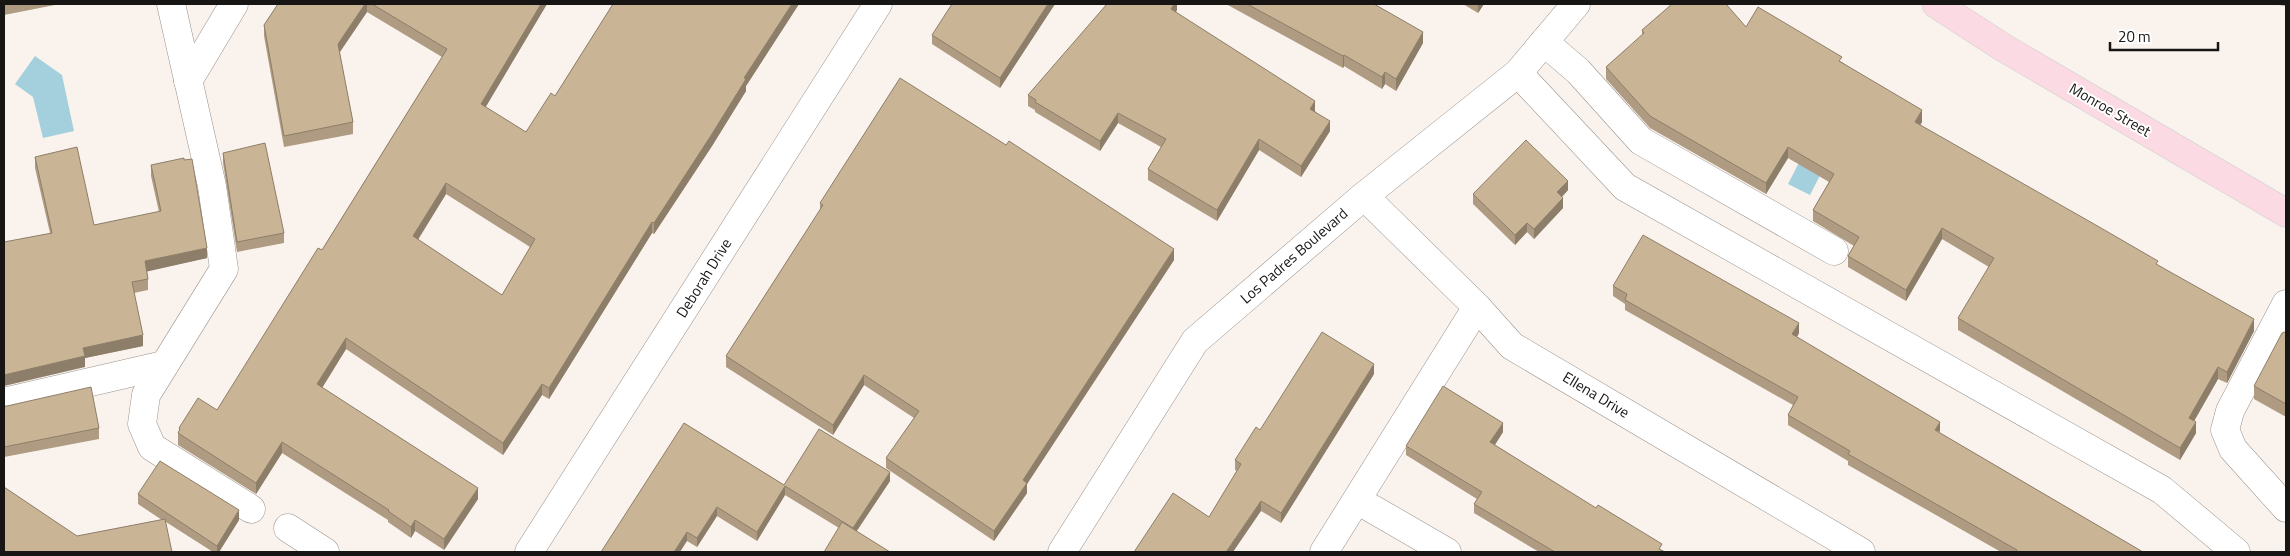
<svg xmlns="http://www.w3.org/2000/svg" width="2290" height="556" font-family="'Titillium Web',sans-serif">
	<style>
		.water { fill: #a4d0dd }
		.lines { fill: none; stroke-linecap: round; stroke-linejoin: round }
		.minor-casing { stroke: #9a938f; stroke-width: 29 }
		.major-casing { stroke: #d1d0d0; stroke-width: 29 }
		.minor { stroke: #fff; stroke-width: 28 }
		.major { stroke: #fbdae3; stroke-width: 28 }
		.wall { fill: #ae9b81; fill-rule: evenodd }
		.shaded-wall { fill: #8d7e69 }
		.building { fill: #cab496; stroke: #8d7e69; fill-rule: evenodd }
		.labels { text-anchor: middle; stroke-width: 4; stroke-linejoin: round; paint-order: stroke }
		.street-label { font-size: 15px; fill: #181614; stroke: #fff }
	</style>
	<rect width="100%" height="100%" fill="#faf3ed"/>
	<!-- water -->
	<g class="water">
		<path d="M 35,56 L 62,75 L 74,131 L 43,138 L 33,97 L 15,84 Z"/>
		<path d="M 1810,141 L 1832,152 L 1810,195 L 1788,184 Z"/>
	</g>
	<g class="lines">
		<!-- minor casing -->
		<g class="minor-casing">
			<g id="minor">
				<path d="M 171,4 L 212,186 L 224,269 L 146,395 L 142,424 L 152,447 L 251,509"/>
				<path d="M 1544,42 L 1578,71 L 1641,141 L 1834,251"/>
				<path d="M 1518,73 L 1625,187 L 2162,490 L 2236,552"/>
				<path d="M 188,81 L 234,4"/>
				<path d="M 1364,196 L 1477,307 L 1512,346 L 1861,552"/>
				<path d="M 2286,304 L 2230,411 L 2225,430 L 2233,449 L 2286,508"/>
				<path d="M 4,402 L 164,365"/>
				<path d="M 1357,500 L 1447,552"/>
				<path d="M 288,528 L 325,552"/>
				<path d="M 529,552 L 878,4"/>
				<path d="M 1062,552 L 1195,341 L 1364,196 L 1518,73 L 1576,4"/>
				<path d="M 1324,552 L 1477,307"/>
			</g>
		</g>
		<!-- major casing -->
		<g class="major-casing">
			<path id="major" d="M 1936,4 L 2004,48 L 2286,213"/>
		</g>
		<!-- minor -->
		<use href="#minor" class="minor"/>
		<!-- major -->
		<use href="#major" class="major"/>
	</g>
	<!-- wall -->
	<g class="wall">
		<path d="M 4,4 L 60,4 L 4,15 Z"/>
		<path d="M 278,4 L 547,4 L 485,107 L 526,132 L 555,96 L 613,4 L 799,4 L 746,86 L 746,91 L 712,146 L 654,234 L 652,233 L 549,399 L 542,395 L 503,455 L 346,349 L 322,388 L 478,499 L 444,550 L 415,531 L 411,538 L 388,522 L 388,520 L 282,453 L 256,494 L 178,445 L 178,433 L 179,432 L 179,428 L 217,410 L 322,250 L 442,57 L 367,12 L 339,52 L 353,122 L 353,134 L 284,147 L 264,36 L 264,25 ZM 446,194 L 530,247 L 502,295 L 418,240 Z"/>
		<path d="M 1055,4 L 1000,88 L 932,44 L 932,35 Z"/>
		<path d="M 1177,4 L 1177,10 L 1176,12 L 1315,111 L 1330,131 L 1301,177 L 1259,150 L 1217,221 L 1148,180 L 1148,169 L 1161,147 L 1118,123 L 1100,151 L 1035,112 L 1035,110 L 1028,106 L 1028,95 Z"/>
		<path d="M 1226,4 L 1374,4 L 1423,43 L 1396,91 L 1385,84 L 1382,89 L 1344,66 L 1343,68 Z"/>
		<path d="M 1463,4 L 1484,4 L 1478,13 Z"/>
		<path d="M 2271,4 L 2286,4 L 2286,6 Z"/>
		<path d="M 1746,27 L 1842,62 L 1922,122 L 1920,125 L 2158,265 L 2254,331 L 2227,383 L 2218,379 L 2194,421 L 2196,433 L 2180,460 L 1958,330 L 1958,318 L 1989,267 L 1942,239 L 1906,301 L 1848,267 L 1848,256 L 1854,246 L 1813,221 L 1813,210 L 1829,182 L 1788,158 L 1766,194 L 1650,128 L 1606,79 L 1606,67 L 1642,36 L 1642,30 Z"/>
		<path d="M 223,153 L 284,233 L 284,243 L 237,252 L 223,163 Z"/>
		<path d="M 35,157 L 94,225 L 159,212 L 151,176 L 151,165 L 207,258 L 147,271 L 148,279 L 148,290 L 134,293 L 143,346 L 85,358 L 85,367 L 50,233 L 35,168 Z"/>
		<path d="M 1568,190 L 1562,197 L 1563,208 L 1534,239 L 1527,232 L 1515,245 L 1473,204 L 1473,194 Z"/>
		<path d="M 820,203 L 1174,260 L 1027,484 L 1027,493 L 994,541 L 886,468 L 886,458 L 914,418 L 864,385 L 833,435 L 726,367 L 726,356 L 820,210 Z"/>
		<path d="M 1613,286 L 1799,333 L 1797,337 L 1940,433 L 2143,552 L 2001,552 L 1848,465 L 1848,461 L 1788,425 L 1788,415 L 1793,405 L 1625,310 L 1625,304 L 1613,296 Z"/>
		<path d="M 2286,333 L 2286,417 L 2254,399 L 2254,386 Z"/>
		<path d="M 1374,374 L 1281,523 L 1261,511 L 1209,517 L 1237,471 L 1235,470 L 1235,460 L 1260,430 Z"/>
		<path d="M 4,406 L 99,428 L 99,439 L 4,457 Z"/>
		<path d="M 684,423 L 784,485 L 890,481 L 857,531 L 839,528 L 785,495 L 757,541 L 717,516 L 697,547 L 687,541 Z"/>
		<path d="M 1503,432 L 1495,445 L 1665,552 L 1539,552 L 1474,513 L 1474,504 L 1477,499 L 1406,455 L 1406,446 Z"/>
		<path d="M 138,494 L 239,520 L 219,552 L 213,552 L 166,522 L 77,536 L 162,520 L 138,504 Z"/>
	</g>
	<!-- shaded-wall -->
	<g class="shaded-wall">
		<path d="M 365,4 L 367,4 L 367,12 L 338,55 L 338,44 Z"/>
		<path d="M 541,4 L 547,4 L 481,115 L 481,104 Z"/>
		<path d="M 792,4 L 799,4 L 746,86 L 746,91 L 712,146 L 654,234 L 654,223 L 744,78 Z"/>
		<path d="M 1048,4 L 1055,4 L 1000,88 L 1000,78 Z"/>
		<path d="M 1174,4 L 1177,4 L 1177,10 L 1171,20 L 1171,9 Z"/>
		<path d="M 1478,4 L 1484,4 L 1478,13 Z"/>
		<path d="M 1423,32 L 1423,43 L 1396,91 L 1396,79 Z"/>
		<path d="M 1344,55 L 1344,66 L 1343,68 L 1343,56 Z"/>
		<path d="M 1385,72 L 1385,84 L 1382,89 L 1382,77 Z"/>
		<path d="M 1315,101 L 1315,112 L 1310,109 Z"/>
		<path d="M 1922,110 L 1922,122 L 1915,134 L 1915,122 Z"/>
		<path d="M 1118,113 L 1118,123 L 1100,151 L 1100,141 Z"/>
		<path d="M 1330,121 L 1330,131 L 1301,177 L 1301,166 Z"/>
		<path d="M 1259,139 L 1259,150 L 1217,221 L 1217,210 Z"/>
		<path d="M 1788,147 L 1788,158 L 1766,194 L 1766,183 Z"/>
		<path d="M 1568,181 L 1568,190 L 1557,202 L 1557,192 Z"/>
		<path d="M 446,183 L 446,194 L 413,247 L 413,236 Z"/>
		<path d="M 1563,198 L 1563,208 L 1534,239 L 1534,229 Z"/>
		<path d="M 652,222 L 652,233 L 549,399 L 549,388 Z"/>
		<path d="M 1527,223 L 1527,232 L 1515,245 L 1515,235 Z"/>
		<path d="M 1942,228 L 1942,239 L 1906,301 L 1906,290 Z"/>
		<path d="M 207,248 L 207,258 L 145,272 L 145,261 Z"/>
		<path d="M 1174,249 L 1174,260 L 1027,484 L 1027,493 L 994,541 L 994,531 L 1023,480 Z"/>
		<path d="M 2254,319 L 2254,331 L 2227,383 L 2227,372 Z"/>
		<path d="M 1799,323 L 1799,333 L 1792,345 L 1792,334 Z"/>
		<path d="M 143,335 L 143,346 L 85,358 L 85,367 L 4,386 L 4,375 L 83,348 Z"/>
		<path d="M 346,338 L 346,349 L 317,396 L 317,384 Z"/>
		<path d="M 1374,364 L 1374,374 L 1281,523 L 1281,513 Z"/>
		<path d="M 2218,367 L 2218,379 L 2189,430 L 2189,418 Z"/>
		<path d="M 864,375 L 864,385 L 833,435 L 833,425 Z"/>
		<path d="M 542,384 L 542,395 L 503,455 L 503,443 Z"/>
		<path d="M 1940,422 L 1940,432 L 1935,430 Z"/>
		<path d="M 2196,422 L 2196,433 L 2180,460 L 2180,448 Z"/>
		<path d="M 1503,423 L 1503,432 L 1490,452 L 1490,442 Z"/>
		<path d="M 282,442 L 282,453 L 256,494 L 256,483 Z"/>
		<path d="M 890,472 L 890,481 L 853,536 L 853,528 Z"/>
		<path d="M 785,486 L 785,495 L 757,541 L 757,532 Z"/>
		<path d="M 478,488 L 478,499 L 444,550 L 444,539 Z"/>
		<path d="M 1261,501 L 1261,511 L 1233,552 L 1226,552 Z"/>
		<path d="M 717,507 L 717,516 L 697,547 L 697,538 Z"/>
		<path d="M 239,510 L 239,520 L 219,552 L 217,552 L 217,546 Z"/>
		<path d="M 415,520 L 415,531 L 411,538 L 411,527 Z"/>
		<path d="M 687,532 L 687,541 L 680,552 L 674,552 Z"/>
	</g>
	<!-- building -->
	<g class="building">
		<path d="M 278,4 L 365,4 L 338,44 L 353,122 L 284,136 L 264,25 Z"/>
		<path d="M 372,4 L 541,4 L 481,104 L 526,132 L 551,93 L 555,96 L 613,4 L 792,4 L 744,78 L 746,79 L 712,134 L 654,223 L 652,222 L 549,388 L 542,384 L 503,443 L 346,338 L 317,384 L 478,488 L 444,539 L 415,520 L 411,527 L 388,511 L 389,510 L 282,442 L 256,483 L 178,433 L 180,429 L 179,428 L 198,398 L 217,410 L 318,248 L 322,250 L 447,49 ZM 446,183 L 535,239 L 502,295 L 413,236 Z"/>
		<path d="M 952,4 L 1048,4 L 1000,78 L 932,35 Z"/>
		<path d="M 1107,4 L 1174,4 L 1171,9 L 1315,101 L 1310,109 L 1330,121 L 1301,166 L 1259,139 L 1217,210 L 1148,169 L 1166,139 L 1118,113 L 1100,141 L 1035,102 L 1036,100 L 1028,95 Z"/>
		<path d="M 1247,4 L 1374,4 L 1423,32 L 1396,79 L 1385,72 L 1382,77 L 1344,55 L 1343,56 Z"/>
		<path d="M 1672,4 L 1726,4 L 1746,27 L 1758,7 L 1842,57 L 1839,61 L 1922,110 L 1915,122 L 2101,228 L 2158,261 L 2156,264 L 2254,319 L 2227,372 L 2218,367 L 2189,418 L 2196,422 L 2180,448 L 1958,318 L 1994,258 L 1942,228 L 1906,290 L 1848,256 L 1859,237 L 1813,210 L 1834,174 L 1788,147 L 1766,183 L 1650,116 L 1606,67 L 1644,33 L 1642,30 Z"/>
		<path d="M 900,78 L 1006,145 L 1009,141 L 1174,249 L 1023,480 L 1027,483 L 994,531 L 886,458 L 919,411 L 864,375 L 833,425 L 726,356 L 823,205 L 820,203 Z"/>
		<path d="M 1526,140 L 1568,181 L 1557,192 L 1563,198 L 1534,229 L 1527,223 L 1515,235 L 1473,194 Z"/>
		<path d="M 265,143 L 284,233 L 237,242 L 223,153 Z"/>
		<path d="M 77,147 L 94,225 L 161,211 L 151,165 L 184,158 L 184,160 L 192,159 L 207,248 L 145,261 L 148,279 L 132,282 L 143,335 L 83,348 L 85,356 L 4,375 L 4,242 L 52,233 L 35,157 Z"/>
		<path d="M 1643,235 L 1799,323 L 1792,334 L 1940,422 L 1935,430 L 2143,552 L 2016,552 L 2017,550 L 1848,454 L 1850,451 L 1788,415 L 1798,397 L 1625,300 L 1627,294 L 1613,286 Z"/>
		<path d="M 1322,332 L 1374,364 L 1281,513 L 1261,501 L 1226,552 L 1134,552 L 1173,493 L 1209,517 L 1241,464 L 1235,460 L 1256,427 L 1260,430 Z"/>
		<path d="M 2284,332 L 2286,333 L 2286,404 L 2254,386 L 2282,333 Z"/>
		<path d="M 1443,386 L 1503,423 L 1490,442 L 1596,508 L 1598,505 L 1662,544 L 1659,549 L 1665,552 L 1555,552 L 1474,504 L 1482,492 L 1406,446 Z"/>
		<path d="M 91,387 L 99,428 L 4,447 L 4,406 L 7,406 Z"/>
		<path d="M 684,423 L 784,485 L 819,429 L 890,472 L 853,528 L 785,486 L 757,532 L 717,507 L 697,538 L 687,532 L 674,552 L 601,552 Z"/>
		<path d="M 160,461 L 239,510 L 217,546 L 138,494 Z"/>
		<path d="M 4,487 L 77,536 L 165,519 L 172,552 L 4,552 Z"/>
		<path d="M 842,522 L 890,552 L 824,552 Z"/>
	</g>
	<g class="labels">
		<!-- street labels -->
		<g class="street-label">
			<text transform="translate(2110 110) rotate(30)" y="5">Monroe Street</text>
			<text transform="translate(1294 256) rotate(-41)" y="5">Los Padres Boulevard</text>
			<text transform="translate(704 278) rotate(-58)" y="5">Deborah Drive</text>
			<text transform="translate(1596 395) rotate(31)" y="5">Ellena Drive</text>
		</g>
	</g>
	<!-- border -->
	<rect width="2290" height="556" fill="none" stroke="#181614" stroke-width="10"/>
	<!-- scale -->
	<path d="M2110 42v8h108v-8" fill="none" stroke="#181614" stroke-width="2.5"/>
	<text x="2118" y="42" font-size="15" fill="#181614" stroke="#ffffff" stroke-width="4" paint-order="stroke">20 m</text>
</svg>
